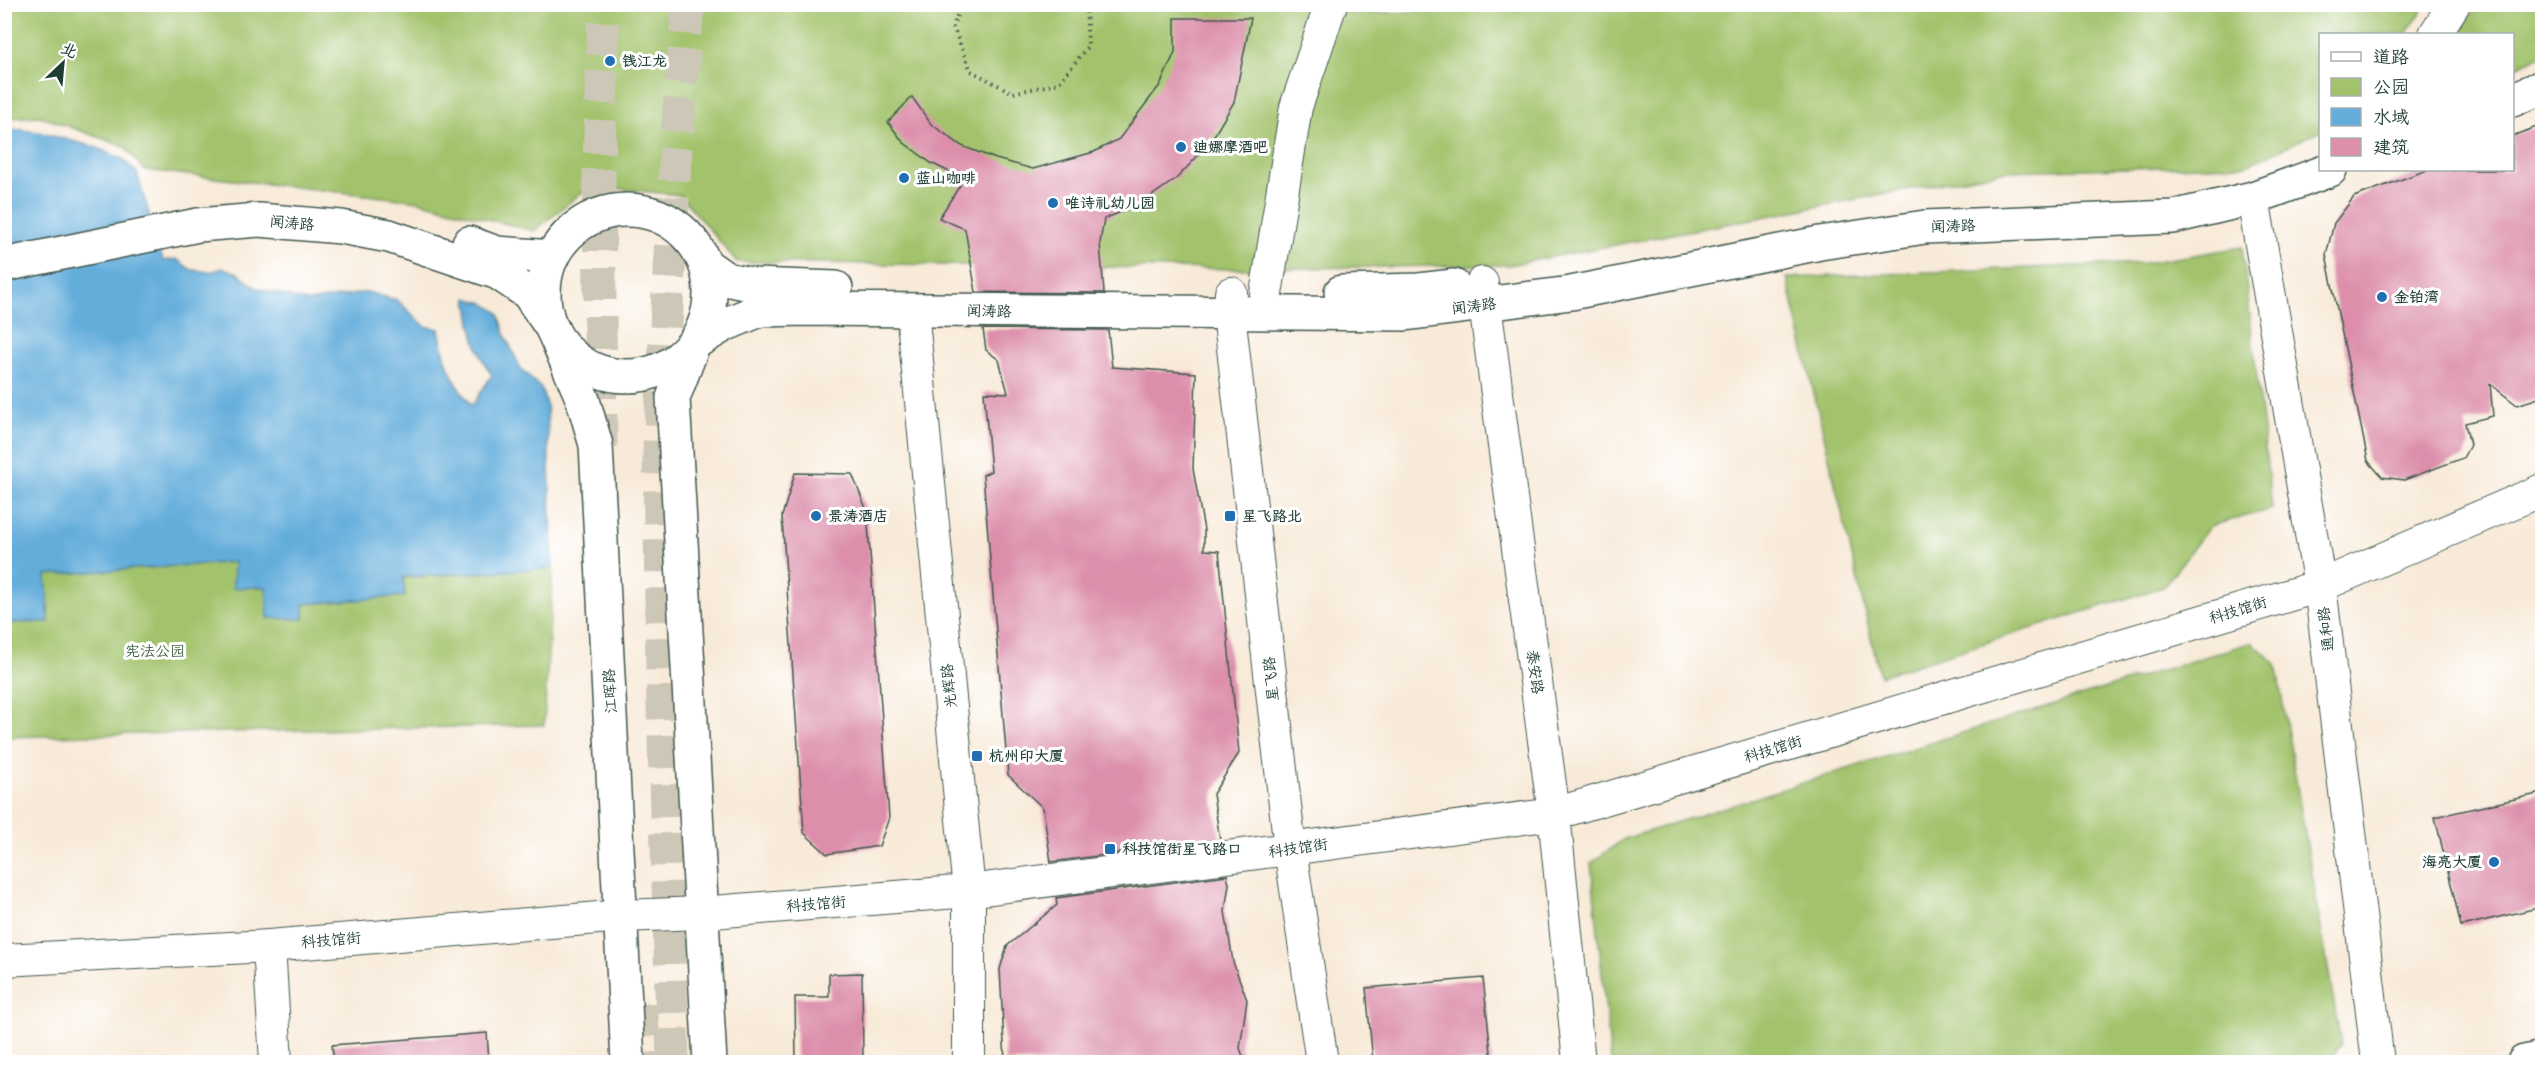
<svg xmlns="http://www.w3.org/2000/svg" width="2547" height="1067" font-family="Mali,'LXGW WenKai TC',sans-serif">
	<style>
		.green { fill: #a2c36c; stroke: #608050; stroke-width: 1.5 }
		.water { fill: #64addb; stroke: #427588; stroke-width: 1.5 }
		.building { fill: #dc8eaa }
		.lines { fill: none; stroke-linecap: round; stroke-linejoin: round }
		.highway-tunnel { stroke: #cdc7b7; stroke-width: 33; stroke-dasharray: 33 16; stroke-linecap: butt }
		.minor-casing { stroke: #40574d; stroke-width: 34 }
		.major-casing { stroke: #40574d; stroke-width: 36 }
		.path { stroke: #40574d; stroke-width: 4; stroke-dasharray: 1.5 4.5; stroke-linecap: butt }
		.minor { stroke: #fff; stroke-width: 32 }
		.major { stroke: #fff; stroke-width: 33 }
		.poi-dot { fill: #1f6fb2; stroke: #fff; stroke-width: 2 }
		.labels { text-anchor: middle; stroke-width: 6; stroke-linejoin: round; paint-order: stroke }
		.poi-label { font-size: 15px; font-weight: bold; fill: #1f3d34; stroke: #fff; text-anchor: start }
		.street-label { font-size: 15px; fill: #1f3d34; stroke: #fff }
		.park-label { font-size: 15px; fill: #466545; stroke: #fff }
	</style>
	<rect width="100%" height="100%" fill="#fff"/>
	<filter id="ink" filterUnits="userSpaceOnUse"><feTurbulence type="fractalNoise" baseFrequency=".0167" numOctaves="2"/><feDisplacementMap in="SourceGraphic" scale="12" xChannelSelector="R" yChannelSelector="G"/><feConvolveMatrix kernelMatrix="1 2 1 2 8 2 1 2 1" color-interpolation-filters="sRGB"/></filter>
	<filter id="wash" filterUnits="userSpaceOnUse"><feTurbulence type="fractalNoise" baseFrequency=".008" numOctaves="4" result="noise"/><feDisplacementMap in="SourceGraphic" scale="24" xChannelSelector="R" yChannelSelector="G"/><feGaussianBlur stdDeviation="1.35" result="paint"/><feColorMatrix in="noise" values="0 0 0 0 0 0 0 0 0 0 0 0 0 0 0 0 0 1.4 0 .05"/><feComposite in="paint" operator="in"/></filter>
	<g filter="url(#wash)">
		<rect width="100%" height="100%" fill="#f8ead8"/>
		<!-- green -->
		<g class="green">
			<path d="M 1323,4 L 1353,14 L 1606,4 L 2426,5 L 2406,34 L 2320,34 L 2320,131 L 2247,165 L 2006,171 L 1509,265 L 1236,269 L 737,262 L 680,195 L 590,186 L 534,231 L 418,201 L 144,170 L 125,147 L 40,116 L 5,118 L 4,5 Z"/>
			<path d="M 2478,4 L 2542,5 L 2542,55 L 2513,68 L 2512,34 L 2459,34 Z"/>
			<path d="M 2242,247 L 2272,509 L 2210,526 L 2163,587 L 1880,676 L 1787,278 L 2145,263 Z"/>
			<path d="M 234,562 L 304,618 L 304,604 L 405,596 L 403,578 L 553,568 L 544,725 L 5,737 L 4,623 L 49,622 L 45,575 Z"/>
			<path d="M 2252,642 L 2276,664 L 2341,1044 L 2328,1062 L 1611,1062 L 1591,863 L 1624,839 Z"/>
		</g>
		<!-- water -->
		<path class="water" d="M 4,128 L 38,132 L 95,147 L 124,160 L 137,173 L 163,261 L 176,259 L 192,270 L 210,272 L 223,268 L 236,272 L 257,288 L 308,302 L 367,292 L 397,300 L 425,326 L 439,329 C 445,362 451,380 472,406 L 492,375 C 475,352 471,326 467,298 L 484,303 L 499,313 L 505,335 L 521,369 L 541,388 L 547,407 L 553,568 L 403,577 L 405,596 L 304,604 L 304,619 L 268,618 L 266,587 L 233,588 L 234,562 L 46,575 L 49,622 L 5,623 Z"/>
		<g id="blocks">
			<!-- building -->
			<g class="building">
				<path d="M 1175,18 L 1251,18 L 1234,102 L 1209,144 L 1177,178 L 1140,204 L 1104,219 L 1100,243 L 1104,293 L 976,292 L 965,229 L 939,218 L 964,179 L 931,163 L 903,142 L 888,122 L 912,97 L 931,124 L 962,146 L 996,159 L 1033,169 L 1094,152 L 1119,139 L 1160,85 L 1175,52 Z"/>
				<path d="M 2542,125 L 2542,397 L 2517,405 L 2490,384 L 2493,416 L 2465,423 L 2470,445 L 2463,458 L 2404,480 L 2382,477 L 2368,461 L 2326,255 L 2334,223 L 2354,197 L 2427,170 L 2512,170 L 2512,136 Z"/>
				<path d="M 983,329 L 1108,330 L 1112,367 L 1196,373 L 1193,469 L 1204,530 L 1204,550 L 1219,551 L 1239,753 L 1213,794 L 1220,840 L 1051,862 L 1043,808 L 1008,775 L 983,475 L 991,471 L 984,392 L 1008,393 L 999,360 L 986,350 Z"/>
				<path d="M 795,473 L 852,474 L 867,511 L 889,818 L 879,846 L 827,854 L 804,833 L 782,516 Z"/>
				<path d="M 2542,793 L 2542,907 L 2461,926 L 2435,817 Z"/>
				<path d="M 1227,875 L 1229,884 L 1225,911 L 1233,962 L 1247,1000 L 1240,1048 L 1245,1062 L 1005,1062 L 1000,969 L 1007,946 L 1057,905 L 1056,898 Z"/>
				<path d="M 862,973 L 863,1062 L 796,1062 L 795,997 L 829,997 L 829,974 Z"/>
				<path d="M 1483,978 L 1492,1062 L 1373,1062 L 1366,988 Z"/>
				<path d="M 487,1033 L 489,1062 L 334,1062 L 332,1045 Z"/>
			</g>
		</g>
	</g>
	<g filter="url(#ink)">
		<use href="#blocks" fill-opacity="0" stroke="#40574d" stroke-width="1.5"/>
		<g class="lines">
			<!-- highway-tunnel -->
			<g class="highway-tunnel">
				<path d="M 601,447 L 599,166 L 604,4"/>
				<path d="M 641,1004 L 645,1062"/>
				<path d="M 673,1062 L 662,671 L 659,452 L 676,147 L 688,4"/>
			</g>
			<!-- minor casing -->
			<g class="minor-casing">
				<g id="minor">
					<path d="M 2435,34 L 2454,4"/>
					<path d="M 2253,198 L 2320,586 L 2378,1062"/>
					<path d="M 1482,283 L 1554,814 L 1579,1062"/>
					<path d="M 1231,293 L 1229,313 L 1290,849 L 1322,1062"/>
					<path d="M 1266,294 L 1296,107 L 1331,4"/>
					<path d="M 912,310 L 969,891 L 969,1062"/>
					<path d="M 269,946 L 276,1062"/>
					<path d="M 4,960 L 269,946 L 622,916 L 701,913 L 969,891 L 1554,814 L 2320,586 L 2542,490"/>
				</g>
			</g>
			<!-- major casing -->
			<g class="major-casing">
				<g id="major">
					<path d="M 2512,100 L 2542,87"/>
					<circle cx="627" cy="293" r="83"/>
					<path d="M 469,243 L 497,253 L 552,257"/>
					<path d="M 4,265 L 198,225 L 259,220 L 341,227 L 389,236 L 498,273 L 528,293 L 552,328 L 583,400 L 596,445 L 628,1062"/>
					<path d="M 706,265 L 726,279 L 754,285 L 836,288"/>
					<path d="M 1341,292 L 1419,290 L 1454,286"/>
					<path d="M 710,1062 L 673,398 L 694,343 L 724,325 L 760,310 L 805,309 L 1405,314 L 1571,293 L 1820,243 L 1925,227 L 2173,217 L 2253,198 L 2330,170"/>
					<path d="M 2524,1062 L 2542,1058"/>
				</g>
			</g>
			<!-- path -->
			<path class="path" d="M 961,4 L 953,27 L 971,71 L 1013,93 L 1059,83 L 1088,46 L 1086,4"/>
			<!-- minor -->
			<use href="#minor" class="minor"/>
			<!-- major -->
			<use href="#major" class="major"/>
		</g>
	</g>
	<!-- markers -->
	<g class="poi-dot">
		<circle cx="610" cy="61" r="6"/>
		<circle cx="1181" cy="147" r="6"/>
		<circle cx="904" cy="178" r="6"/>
		<circle cx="1053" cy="203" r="6"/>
		<circle cx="2382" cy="297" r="6"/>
		<circle cx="816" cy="516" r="6"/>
		<rect x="1224" y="510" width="12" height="12" rx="3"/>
		<rect x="971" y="750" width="12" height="12" rx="3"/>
		<rect x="1104" y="843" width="12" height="12" rx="3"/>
		<circle cx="2494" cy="862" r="6"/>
	</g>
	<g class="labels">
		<!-- poi labels -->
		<g class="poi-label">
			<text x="622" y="66">钱江龙</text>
			<text x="1193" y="152">迪娜摩酒吧</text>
			<text x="916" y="183">蓝山咖啡</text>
			<text x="1065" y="208">唯诗礼幼儿园</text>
			<text x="2394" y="302">金铂湾</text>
			<text x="828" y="521">景涛酒店</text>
			<text x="1242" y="521">星飞路北</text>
			<text x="989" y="761">杭州印大厦</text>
			<text x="1122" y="854">科技馆街星飞路口</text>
			<text x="2482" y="867" text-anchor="end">海亮大厦</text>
		</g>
		<!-- street labels -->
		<g class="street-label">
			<text transform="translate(292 223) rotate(5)" y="5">闻涛路</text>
			<text transform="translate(1953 226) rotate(-2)" y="5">闻涛路</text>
			<text transform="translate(1474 306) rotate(-7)" y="5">闻涛路</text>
			<text transform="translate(989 311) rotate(1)" y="5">闻涛路</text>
			<text transform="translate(2238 610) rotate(-17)" y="5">科技馆街</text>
			<text transform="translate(2326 629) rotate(-97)" y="5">通和路</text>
			<text transform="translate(1535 672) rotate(82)" y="5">泰安路</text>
			<text transform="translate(1271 679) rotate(-96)" y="5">星飞路</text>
			<text transform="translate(949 686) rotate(-96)" y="5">光辉路</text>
			<text transform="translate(610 691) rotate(-93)" y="5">江晖路</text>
			<text transform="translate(1773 749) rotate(-17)" y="5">科技馆街</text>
			<text transform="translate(1298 848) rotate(-8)" y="5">科技馆街</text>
			<text transform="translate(816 904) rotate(-5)" y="5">科技馆街</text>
			<text transform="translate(331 940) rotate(-5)" y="5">科技馆街</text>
		</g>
		<!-- park labels -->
		<g class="park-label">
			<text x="155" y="656">宪法公园</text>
		</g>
	</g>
	<!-- margin -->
	<rect width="2547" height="1067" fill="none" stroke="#fff" stroke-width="24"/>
	<!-- legend -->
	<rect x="2319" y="33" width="195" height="138" fill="#ffffff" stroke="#a5b1ae" stroke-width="1.5"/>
	<rect x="2331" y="52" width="30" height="9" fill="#ffffff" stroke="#a5b1ae" stroke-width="1.5"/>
	<text x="2373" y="63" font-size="18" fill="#1f3d34">道路</text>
	<rect x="2331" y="78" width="30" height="18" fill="#a2c36c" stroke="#a5b1ae" stroke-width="1.5"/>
	<text x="2373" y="93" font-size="18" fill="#1f3d34">公园</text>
	<rect x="2331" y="108" width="30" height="18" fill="#64addb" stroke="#a5b1ae" stroke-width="1.5"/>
	<text x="2373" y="123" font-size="18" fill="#1f3d34">水域</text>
	<rect x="2331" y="138" width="30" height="18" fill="#dc8eaa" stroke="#a5b1ae" stroke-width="1.5"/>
	<text x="2373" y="153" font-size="18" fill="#1f3d34">建筑</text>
	<!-- north arrow -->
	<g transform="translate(63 63) rotate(26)" stroke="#ffffff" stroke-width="4.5" paint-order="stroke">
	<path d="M0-4.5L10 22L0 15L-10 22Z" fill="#1f3d34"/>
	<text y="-9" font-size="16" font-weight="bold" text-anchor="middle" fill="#1f3d34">北</text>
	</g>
</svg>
